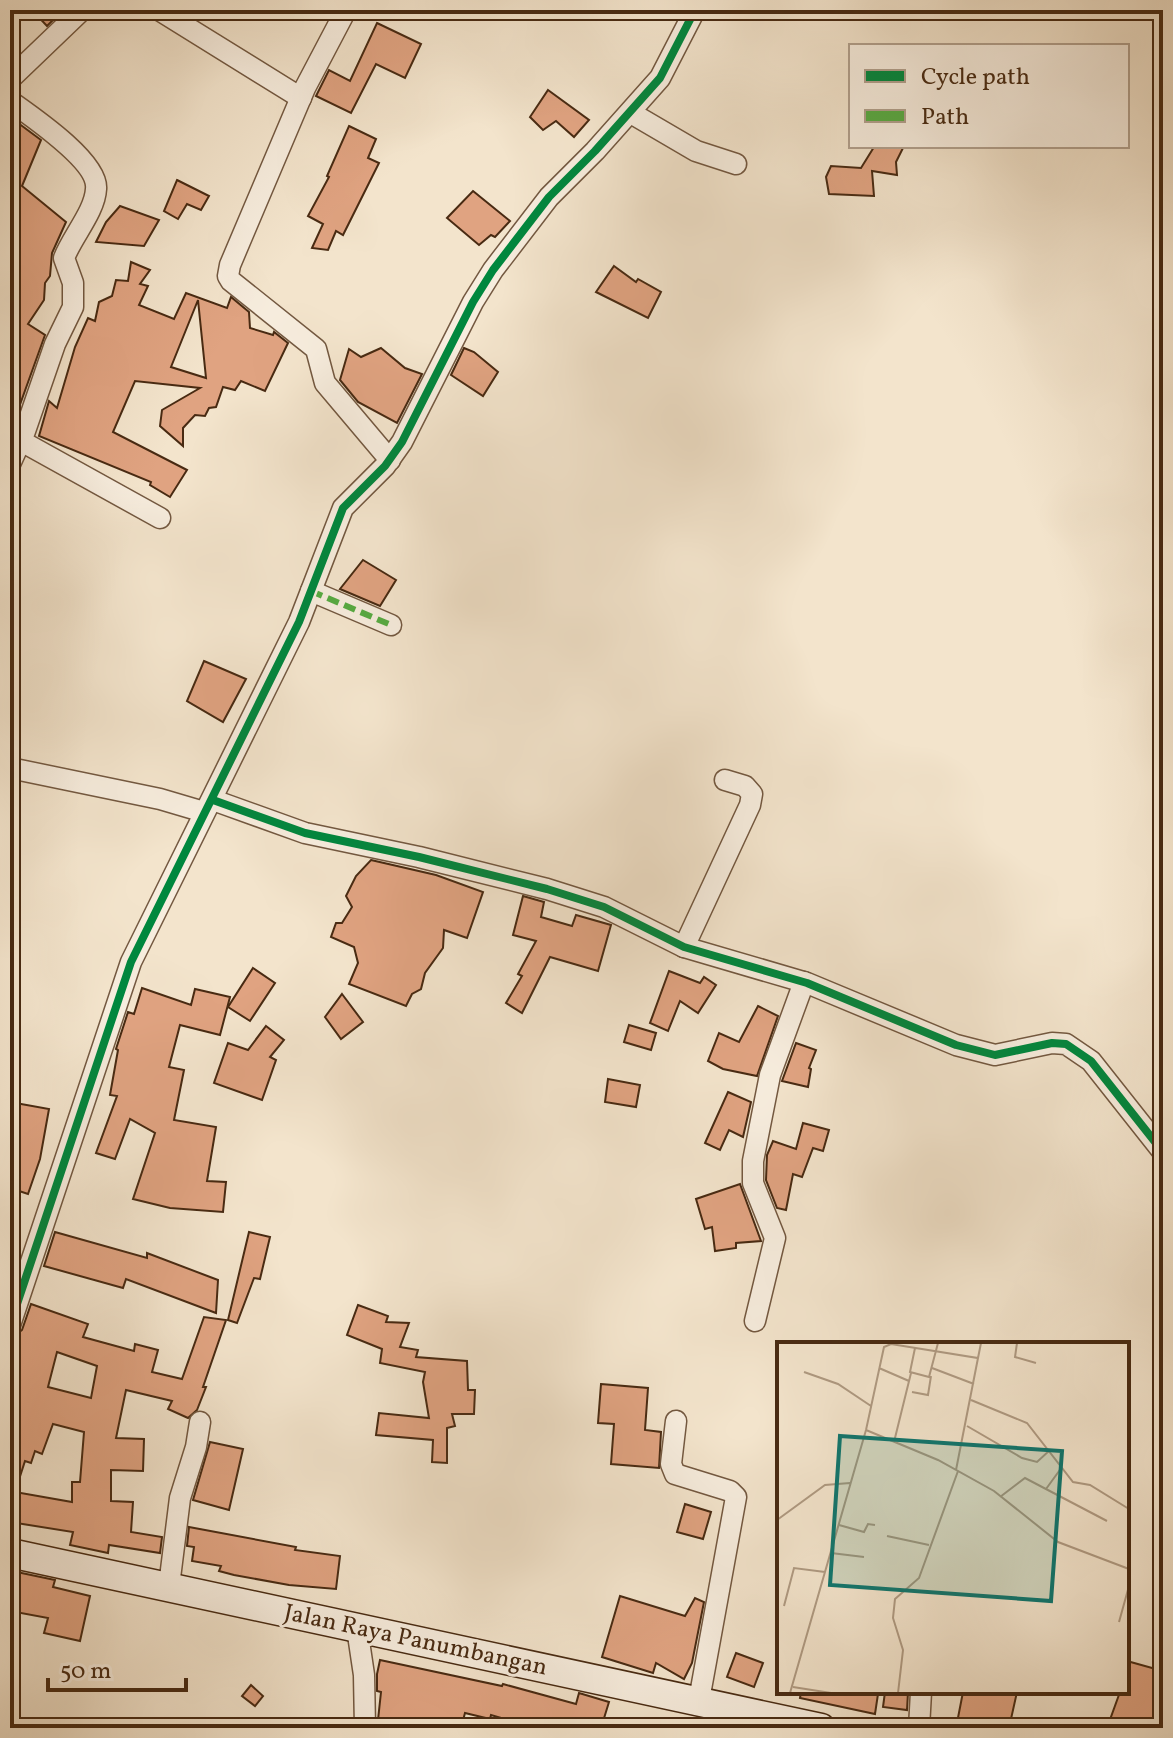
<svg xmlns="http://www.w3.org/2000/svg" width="1173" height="1738" font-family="Vollkorn,serif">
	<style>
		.building { fill: #e0a381; stroke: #482a12; stroke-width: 2; fill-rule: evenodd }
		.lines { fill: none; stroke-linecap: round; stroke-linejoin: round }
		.street-casing { stroke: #735840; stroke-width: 23 }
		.secondary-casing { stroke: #482a12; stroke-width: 31 }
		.street { stroke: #f7edde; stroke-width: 20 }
		.secondary { stroke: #f7edde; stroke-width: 28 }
		.quiet { stroke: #56ab42; stroke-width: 6; stroke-dasharray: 12 6; stroke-linecap: butt }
		.cycleway-casing { stroke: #f7edde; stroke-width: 13 }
		.cycleway { stroke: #00873e; stroke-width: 8 }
		.labels { text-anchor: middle; stroke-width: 6; stroke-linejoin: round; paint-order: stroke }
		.street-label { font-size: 24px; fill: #482a12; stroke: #f7edde }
		.inset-road { fill: none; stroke: #af9a82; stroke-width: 2 }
		.view { fill: #0f766e; fill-opacity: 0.15; stroke: #0f766e; stroke-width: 4 }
		.inset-edge { fill: none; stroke: #482a12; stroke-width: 4 }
	</style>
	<rect width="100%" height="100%" fill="#f3e4cc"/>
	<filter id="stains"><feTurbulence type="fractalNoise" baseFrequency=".0025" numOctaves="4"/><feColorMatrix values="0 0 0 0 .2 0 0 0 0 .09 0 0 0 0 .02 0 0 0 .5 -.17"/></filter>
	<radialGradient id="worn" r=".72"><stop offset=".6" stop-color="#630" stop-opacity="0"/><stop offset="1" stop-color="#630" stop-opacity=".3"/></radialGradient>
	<!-- building -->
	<g class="building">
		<path d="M 32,10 L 63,10 L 47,26 Z"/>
		<path d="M 377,23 L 421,44 L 405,78 L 376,64 L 351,113 L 316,96 L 329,70 L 350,81 Z"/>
		<path d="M 548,90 L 589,120 L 574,137 L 556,121 L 543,130 L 530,117 Z"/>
		<path d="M 10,117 L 41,140 L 22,186 L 66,222 L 52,253 L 50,276 L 45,283 L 44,300 L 28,324 L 45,335 L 18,410 L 10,426 Z"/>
		<path d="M 349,126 L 376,139 L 368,158 L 379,163 L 343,235 L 336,231 L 328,250 L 312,248 L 323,224 L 308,216 L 329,177 L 327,176 Z"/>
		<path d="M 874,147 L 903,148 L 896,162 L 897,175 L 872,171 L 874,196 L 829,194 L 826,177 L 831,166 L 861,168 Z"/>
		<path d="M 177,180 L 209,196 L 201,210 L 187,204 L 178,219 L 164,211 Z"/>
		<path d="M 473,191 L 510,221 L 495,237 L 491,235 L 479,245 L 447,218 Z"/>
		<path d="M 120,206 L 159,220 L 144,246 L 96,242 L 106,222 Z"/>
		<path d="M 131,262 L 150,270 L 140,284 L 148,286 L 139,305 L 174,319 L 186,293 L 227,308 L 231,297 L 249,312 L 250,328 L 273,335 L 274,332 L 288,343 L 265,391 L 241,381 L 235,390 L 223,387 L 216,407 L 209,408 L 205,416 L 195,415 L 183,428 L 183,446 L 160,426 L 162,410 L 200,388 L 135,381 L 113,432 L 187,470 L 170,497 L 150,485 L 151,482 L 39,436 L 49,401 L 57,408 L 75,347 L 88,318 L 95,321 L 99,302 L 112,296 L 116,280 L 128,281 ZM 198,300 L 206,378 L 171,367 Z"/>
		<path d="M 614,266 L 636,282 L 638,279 L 661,292 L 648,318 L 596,292 Z"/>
		<path d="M 381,348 L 405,368 L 422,374 L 397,423 L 358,402 L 340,380 L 349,349 L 361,357 Z"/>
		<path d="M 464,348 L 474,352 L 498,372 L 483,396 L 451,375 Z"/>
		<path d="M 363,560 L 396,580 L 380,606 L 340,589 Z"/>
		<path d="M 204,661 L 246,679 L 223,722 L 187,701 Z"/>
		<path d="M 371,860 L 436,875 L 483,892 L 467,938 L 444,930 L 443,948 L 425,973 L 421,989 L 412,994 L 406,1006 L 349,984 L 358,963 L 354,947 L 331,937 L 336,923 L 342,923 L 352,907 L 346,896 L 356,876 Z"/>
		<path d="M 523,896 L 544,902 L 541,917 L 572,926 L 576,915 L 611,925 L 598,971 L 550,957 L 522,1013 L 506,1003 L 522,976 L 518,974 L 536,941 L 513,935 Z"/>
		<path d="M 253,968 L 275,983 L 250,1021 L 228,1007 Z"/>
		<path d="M 669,971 L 700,983 L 704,977 L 716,985 L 698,1013 L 680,1001 L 668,1031 L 650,1023 Z"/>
		<path d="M 142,988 L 191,1005 L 195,989 L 230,997 L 220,1035 L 180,1025 L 169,1067 L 184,1070 L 174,1120 L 216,1127 L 207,1181 L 226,1182 L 223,1212 L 170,1208 L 133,1199 L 155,1133 L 130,1119 L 115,1159 L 96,1153 L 117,1096 L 110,1095 L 118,1050 L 116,1049 L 128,1012 L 134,1014 Z"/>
		<path d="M 342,994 L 363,1022 L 341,1039 L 325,1017 Z"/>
		<path d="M 758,1006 L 778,1016 L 757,1076 L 723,1069 L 708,1061 L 719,1033 L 739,1042 Z"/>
		<path d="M 629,1025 L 656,1033 L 651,1050 L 624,1042 Z"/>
		<path d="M 266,1026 L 284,1040 L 270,1057 L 276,1060 L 262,1100 L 214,1083 L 228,1043 L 248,1050 Z"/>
		<path d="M 796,1043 L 816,1050 L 809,1068 L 811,1069 L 808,1087 L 782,1081 Z"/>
		<path d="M 608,1079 L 640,1085 L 636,1107 L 605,1102 Z"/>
		<path d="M 728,1092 L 751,1102 L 743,1137 L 729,1130 L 720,1150 L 705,1143 Z"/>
		<path d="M 10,1102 L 49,1109 L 40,1159 L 28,1194 L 10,1188 Z"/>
		<path d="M 803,1123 L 829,1130 L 823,1151 L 813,1148 L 802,1177 L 793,1174 L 786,1210 L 777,1208 L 766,1180 L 767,1155 L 773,1141 L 796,1149 Z"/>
		<path d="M 740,1184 L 761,1241 L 736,1243 L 736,1248 L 715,1251 L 712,1227 L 705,1229 L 696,1199 Z"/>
		<path d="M 55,1232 L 147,1258 L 147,1253 L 218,1280 L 216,1313 L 126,1279 L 123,1288 L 44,1266 Z"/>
		<path d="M 249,1232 L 270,1237 L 260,1279 L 254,1278 L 237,1323 L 228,1320 Z"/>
		<path d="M 31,1304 L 88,1324 L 83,1337 L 134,1351 L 135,1344 L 158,1350 L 152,1372 L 182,1379 L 204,1317 L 226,1320 L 203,1387 L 206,1387 L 197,1410 L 188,1418 L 168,1409 L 172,1401 L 126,1390 L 116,1438 L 144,1439 L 143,1471 L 111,1470 L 111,1501 L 133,1502 L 131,1532 L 162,1537 L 160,1553 L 109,1545 L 108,1553 L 70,1545 L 73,1532 L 10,1522 L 10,1344 L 12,1338 L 22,1330 ZM 57,1352 L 97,1366 L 91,1398 L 48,1387 ZM 53,1424 L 84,1432 L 80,1482 L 72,1482 L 72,1502 L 15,1492 L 25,1461 L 31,1463 L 35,1451 L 42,1454 Z"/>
		<path d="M 358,1305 L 388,1316 L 386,1322 L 409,1323 L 400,1347 L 418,1350 L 416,1357 L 467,1361 L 468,1390 L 475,1390 L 474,1414 L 452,1414 L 455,1426 L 447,1428 L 447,1463 L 432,1462 L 433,1440 L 376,1435 L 379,1413 L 429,1418 L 423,1382 L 425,1372 L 380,1363 L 382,1349 L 347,1335 Z"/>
		<path d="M 601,1384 L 648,1388 L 645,1430 L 661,1432 L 659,1468 L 611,1464 L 614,1424 L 598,1423 Z"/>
		<path d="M 210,1442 L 243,1449 L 229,1510 L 193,1500 Z"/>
		<path d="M 685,1504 L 711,1512 L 703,1539 L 677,1532 Z"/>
		<path d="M 189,1527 L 296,1547 L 295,1550 L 340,1556 L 336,1589 L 289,1585 L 234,1575 L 219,1571 L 221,1566 L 192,1561 L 194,1547 L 187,1546 Z"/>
		<path d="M 12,1571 L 55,1580 L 53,1587 L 90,1596 L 80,1641 L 44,1633 L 48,1618 L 10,1611 Z"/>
		<path d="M 620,1596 L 685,1616 L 695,1598 L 704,1602 L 692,1663 L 684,1679 L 656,1663 L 653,1673 L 602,1657 Z"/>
		<path d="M 736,1653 L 763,1663 L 754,1687 L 727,1677 Z"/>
		<path d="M 380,1660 L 502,1686 L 503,1684 L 576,1704 L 579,1693 L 609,1702 L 601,1728 L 527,1728 L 528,1726 L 491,1715 L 490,1719 L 465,1713 L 461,1728 L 394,1728 L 395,1724 L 378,1720 L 381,1692 L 377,1691 L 377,1674 Z"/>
		<path d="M 1127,1661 L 1163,1671 L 1163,1708 L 1160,1707 L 1154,1728 L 1107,1728 L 1120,1692 L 1127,1692 Z"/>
		<path d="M 251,1685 L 263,1696 L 255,1706 L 242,1696 Z"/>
		<path d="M 801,1692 L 868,1692 L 878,1694 L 875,1714 L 800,1698 Z"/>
		<path d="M 885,1692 L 908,1692 L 907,1710 L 883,1707 Z"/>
		<path d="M 963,1692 L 1017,1692 L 1009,1728 L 956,1728 Z"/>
	</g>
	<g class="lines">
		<!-- street casing -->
		<g class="street-casing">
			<g id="street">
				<path d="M 159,10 L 301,98"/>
				<path d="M 346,10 L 305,88 L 230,265 L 228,276 L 231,281 L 316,349 L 325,383 L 390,460"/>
				<path d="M 10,79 L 82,10"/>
				<path d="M 10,101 C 31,116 99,162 96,189 C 95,211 72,237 64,258 L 73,283 L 73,307 L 55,344 L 25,431 L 10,464"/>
				<path d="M 631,113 L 696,151 L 736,164"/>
				<path d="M 21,441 L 160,518"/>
				<path d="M 311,591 L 391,625"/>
				<path d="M 10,768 L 160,799 L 204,812"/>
				<path d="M 213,800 L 305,833 L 419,857 L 547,889 L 604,907 L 684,947 L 807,983 L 956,1045 L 995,1055 L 1052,1043 L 1066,1044 L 1091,1061 L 1163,1152"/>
				<path d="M 684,947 L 750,805 L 752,794 L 745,786 L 725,780"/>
				<path d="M 755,1321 L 775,1238 L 753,1183 L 753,1161 L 770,1075 L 804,982"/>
				<path d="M 10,1325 L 131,962 L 299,622 L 343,508 L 385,466 L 402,442 L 473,302 L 493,270 L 549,197 L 595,151 L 660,78 L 695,10"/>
				<path d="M 676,1421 L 671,1464 L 675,1474 L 730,1491 L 736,1497 L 699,1700"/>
				<path d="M 169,1586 L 180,1498 L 196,1447 L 200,1422"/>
				<path d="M 357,1628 L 364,1675 L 365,1728"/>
				<path d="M 919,1728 L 921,1692"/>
			</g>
		</g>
		<!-- secondary casing -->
		<g class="secondary-casing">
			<path id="secondary" d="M 10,1553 L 821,1728"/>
		</g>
		<!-- street -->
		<use href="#street" class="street"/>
		<!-- secondary -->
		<use href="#secondary" class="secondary"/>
		<!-- quiet -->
		<path class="quiet" d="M 311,591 L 391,625"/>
		<!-- cycleway casing -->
		<g class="cycleway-casing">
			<g id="cycleway">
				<path d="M 213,800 L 305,833 L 419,857 L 547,889 L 604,907 L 684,947 L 807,983 L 956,1045 L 995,1055 L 1052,1043 L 1066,1044 L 1091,1061 L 1163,1152"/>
				<path d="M 10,1325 L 131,962 L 299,622 L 343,508 L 385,466 L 402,442 L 473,302 L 493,270 L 549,197 L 595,151 L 660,78 L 695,10"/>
			</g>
		</g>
		<!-- cycleway -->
		<use href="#cycleway" class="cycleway"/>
	</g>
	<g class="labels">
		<!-- street labels -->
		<g class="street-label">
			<text transform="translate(416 1639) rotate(12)" y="8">Jalan Raya Panumbangan</text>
		</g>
	</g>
	<!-- overview -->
	<g transform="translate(777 1342)">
		<rect width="352" height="352" fill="#f3e4cc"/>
		<path class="inset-road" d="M 240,1 L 238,15 L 259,21M 138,6 L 133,30 L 152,35 L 161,1M 102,26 L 132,39M 155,26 L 197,42M 27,30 L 61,42 L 94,64M 135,50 L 151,53 L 154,34M 194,58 L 250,81 L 296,140 L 313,143 L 352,167M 190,84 L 245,116 L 260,120 L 273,108M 89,88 L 161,118 L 217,149 L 281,200 L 352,227M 117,100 L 134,31M 179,128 L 201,16M 269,147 L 285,125M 223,155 L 248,136 L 330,179M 0,178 L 48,143 L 73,141M 62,183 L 87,190 L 91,182 L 98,183M 110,194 L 152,203M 54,211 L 87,215M 7,264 L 17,226 L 48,230M 342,280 L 352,244M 16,345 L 54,351M 13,351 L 89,88 L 107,5 L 114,2 L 201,16 L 204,1M 121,351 L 126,308 L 116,276 L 118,257 L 142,236 L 181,129"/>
		<path class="view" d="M 63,94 L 285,109 L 274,259 L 53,243 Z"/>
		<rect width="352" height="352" class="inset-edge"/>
	</g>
	<!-- margin -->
	<rect width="1173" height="1738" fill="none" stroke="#f3e4cc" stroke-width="40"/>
	<rect x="12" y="12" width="1149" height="1714" fill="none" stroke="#482a12" stroke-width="4"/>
	<rect x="20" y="20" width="1133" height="1698" fill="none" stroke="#482a12" stroke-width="2"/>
	<!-- legend -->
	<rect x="849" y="44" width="280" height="104" fill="#f7edde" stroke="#b19f8c" stroke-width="2"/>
	<rect x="865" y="70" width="40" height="12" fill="#00873e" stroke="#b19f8c" stroke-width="2"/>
	<text x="921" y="84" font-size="24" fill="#482a12">Cycle path</text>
	<rect x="865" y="110" width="40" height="12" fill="#56ab42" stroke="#b19f8c" stroke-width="2"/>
	<text x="921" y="124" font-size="24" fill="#482a12">Path</text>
	<!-- scale -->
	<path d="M48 1678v12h138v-12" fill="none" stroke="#482a12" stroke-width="4"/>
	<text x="60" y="1678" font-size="24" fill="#482a12" stroke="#f7edde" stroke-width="6" paint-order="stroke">50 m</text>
	<rect width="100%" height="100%" filter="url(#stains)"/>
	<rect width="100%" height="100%" fill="url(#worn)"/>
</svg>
